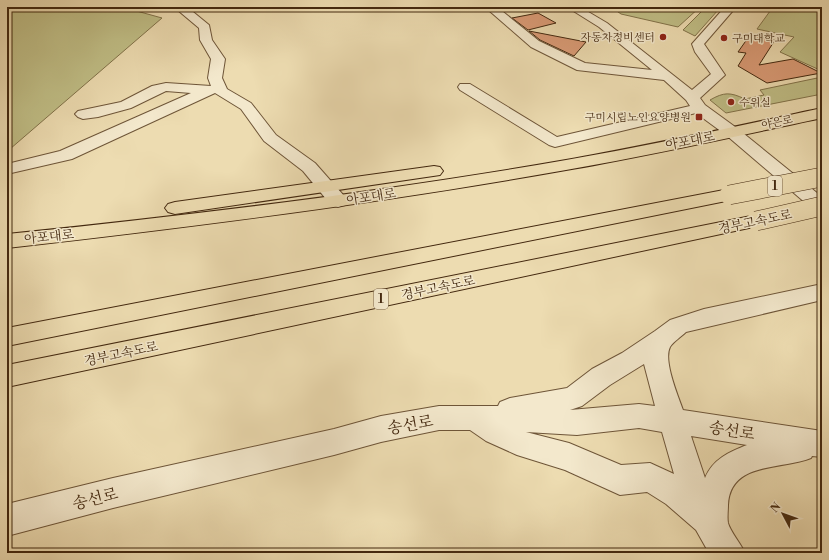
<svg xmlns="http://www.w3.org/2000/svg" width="829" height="560" font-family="'Libre Bodoni','Noto Serif KR',serif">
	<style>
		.green { fill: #c0be86; stroke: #82734a }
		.building { fill: #da9b76; stroke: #43280f }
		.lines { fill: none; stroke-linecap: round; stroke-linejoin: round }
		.minor-casing { stroke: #6e5538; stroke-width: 2 }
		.major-casing { stroke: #43280f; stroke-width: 2 }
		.highway-casing { stroke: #43280f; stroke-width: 2 }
		.minor { fill: #f3e8cc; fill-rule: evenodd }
		.major { fill: #eddcb1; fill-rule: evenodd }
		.highway { fill: #eddcb1; fill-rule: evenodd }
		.highway-bridge-casing { stroke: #43280f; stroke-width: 20; stroke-linecap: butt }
		.highway-bridge { stroke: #eddcb1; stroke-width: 19 }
		.poi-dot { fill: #8f2418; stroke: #f3e8cc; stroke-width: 1.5 }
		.labels { text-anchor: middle; stroke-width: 3; stroke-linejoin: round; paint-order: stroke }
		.far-poi-label { font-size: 11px; fill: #43280f; stroke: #f3e8cc; text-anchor: end }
		.far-street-label { font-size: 11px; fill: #43280f; stroke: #f3e8cc }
		.shield { fill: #f3e8cc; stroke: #786248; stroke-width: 1 }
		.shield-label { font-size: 12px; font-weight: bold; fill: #43280f }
		.street-label { font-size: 13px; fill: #43280f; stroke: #f3e8cc }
		.near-street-label { font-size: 16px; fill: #43280f; stroke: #f3e8cc }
	</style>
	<rect width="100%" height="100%" fill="#eddcb1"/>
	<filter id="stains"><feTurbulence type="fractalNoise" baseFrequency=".005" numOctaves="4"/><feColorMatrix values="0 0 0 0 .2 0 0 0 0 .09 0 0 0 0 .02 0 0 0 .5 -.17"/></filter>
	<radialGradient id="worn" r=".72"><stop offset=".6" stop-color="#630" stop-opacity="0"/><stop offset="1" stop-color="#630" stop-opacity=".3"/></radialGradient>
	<!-- green -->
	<g class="green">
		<path d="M 7,7 L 122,7 L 162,18 L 10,149 L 7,149 Z"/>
		<path d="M 611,7 L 700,7 L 678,27 L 621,14 Z"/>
		<path d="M 706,7 L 719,9 L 695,36 L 683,30 Z"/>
		<path d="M 773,7 L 822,7 L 822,71 L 780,52 L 794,37 L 757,29 Z"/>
		<path d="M 822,77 L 822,94 L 726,113 L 710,100 C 724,92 730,92 745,99 L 764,95 L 760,90 Z"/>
	</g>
	<!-- building -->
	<g class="building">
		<path d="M 538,13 L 556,23 L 528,30 L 512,18 Z"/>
		<path d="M 529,31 L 586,42 L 574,56 L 540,40 Z"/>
		<path d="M 750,35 L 775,40 L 759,65 L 793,59 L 821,73 L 767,83 L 738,66 L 746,53 L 738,52 Z"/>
	</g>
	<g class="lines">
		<!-- minor casing -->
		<g class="minor-casing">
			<g id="minor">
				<path d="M 174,7 L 187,7 L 209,25 L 212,40 L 225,59 L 222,78 L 227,89 L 251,103 L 276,135 L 315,163 L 345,197 L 347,201 L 345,205 L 338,207 L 331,205 L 303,171 L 264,141 L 241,109 L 215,93 L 72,159 L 7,174 L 7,164 L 60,151 L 191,93 L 166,91 L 131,108 L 98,117 L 83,119 L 78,117 L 75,114 L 78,111 L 121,102 L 152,86 L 166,83 L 211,86 L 208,78 L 211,59 L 200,40 L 199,28 Z"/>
				<path d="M 485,7 L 497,7 L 539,41 L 585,63 L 652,70 L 599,27 L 567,7 L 580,7 L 607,23 L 692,90 L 711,74 L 695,52 L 692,44 L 725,7 L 736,7 L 704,44 L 725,75 L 700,98 L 705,105 L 738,129 L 822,197 L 822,213 L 815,211 L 726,135 L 696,113 L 555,147 L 549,145 L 460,90 L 458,87 L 460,84 L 470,84 L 557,137 L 690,106 L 686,100 L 664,80 L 577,70 L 531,47 Z"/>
				<path d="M 822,284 L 822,300 L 686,332 C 681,337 674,341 670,347 C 663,360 678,396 683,410 L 822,431 L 822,457 L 812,456 L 811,458 C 782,470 730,461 728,505 C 728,510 727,518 728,523 C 730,531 741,544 745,553 L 709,553 L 696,530 L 666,504 L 647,492 L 620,495 L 565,470 L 517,455 L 486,441 L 470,430 L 439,430 L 381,442 L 334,455 L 113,508 L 7,536 L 7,504 L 113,478 L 334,429 L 381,416 L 439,406 L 498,406 L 500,402 L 510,398 L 567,388 L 592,369 L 622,353 L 655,331 L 670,320 L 704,309 ZM 644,364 L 655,406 L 639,404 L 570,410 L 582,406 L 610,385 ZM 639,428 L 662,432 L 674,474 L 650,463 L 621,465 L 569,443 L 526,432 L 577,435 ZM 691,436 L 747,445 C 729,452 713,459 705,478 Z"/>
			</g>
		</g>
		<!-- major casing -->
		<g class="major-casing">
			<g id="major">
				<path d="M 822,108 L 822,118 C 737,136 652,155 566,170 C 381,203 194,227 7,248 L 7,234 C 194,215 381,192 566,160 C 652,145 737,126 822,108 Z"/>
				<path d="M 434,166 L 440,167 L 443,171 L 440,175 L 175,214 L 168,212 L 165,208 L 168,204 L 175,202 Z"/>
			</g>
		</g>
		<!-- highway casing -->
		<g class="highway-casing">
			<g id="highway">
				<path d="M 729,189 L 736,191 L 738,195 L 736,199 L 7,346 L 7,328 Z"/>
				<path d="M 756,215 L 763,217 L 766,221 L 763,225 L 7,387 L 7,365 Z"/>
			</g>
		</g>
		<!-- minor -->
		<use href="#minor" class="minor"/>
		<!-- major -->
		<use href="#major" class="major"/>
		<!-- highway -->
		<use href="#highway" class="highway"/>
		<!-- highway-bridge casing -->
		<g class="highway-bridge-casing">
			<g id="highway-bridge">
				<path d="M 729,195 L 822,177"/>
				<path d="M 756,221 L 822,206"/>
			</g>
		</g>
		<!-- highway-bridge -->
		<use href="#highway-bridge" class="highway-bridge"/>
	</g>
	<!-- markers -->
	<g class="poi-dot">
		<circle cx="663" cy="37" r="4"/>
		<circle cx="724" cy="38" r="4"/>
		<circle cx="731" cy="102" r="4"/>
		<rect x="695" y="113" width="8" height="8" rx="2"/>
	</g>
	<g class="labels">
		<!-- far-poi labels -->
		<g class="far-poi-label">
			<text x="655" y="41">자동차정비센터</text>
			<text x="732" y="42" text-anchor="start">구미대학교</text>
			<text x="739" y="106" text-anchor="start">수위실</text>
			<text x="691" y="121">구미시립노인요양병원</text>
		</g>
		<!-- far-street labels -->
		<g class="far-street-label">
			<text transform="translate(777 122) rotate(-12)" y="4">야은로</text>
		</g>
		<!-- shield labels -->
		<g class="shield">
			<rect x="768" y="176" width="14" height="20" rx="3"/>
			<rect x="374" y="289" width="14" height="20" rx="3"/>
		</g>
		<g class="shield-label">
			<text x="775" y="190">1</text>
			<text x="381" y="303">1</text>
		</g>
		<!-- street labels -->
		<g class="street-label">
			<text transform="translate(690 140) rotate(-11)" y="5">아포대로</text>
			<text transform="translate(371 196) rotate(-9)" y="5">아포대로</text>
			<text transform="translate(755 221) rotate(-12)" y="5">경부고속도로</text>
			<text transform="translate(49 236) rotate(-6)" y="5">아포대로</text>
			<text transform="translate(438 287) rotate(-12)" y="5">경부고속도로</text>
			<text transform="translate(121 353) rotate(-12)" y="5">경부고속도로</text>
		</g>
		<!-- near-street labels -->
		<g class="near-street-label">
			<text transform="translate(410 424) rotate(-10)" y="6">송선로</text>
			<text transform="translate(732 430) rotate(9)" y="6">송선로</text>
			<text transform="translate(95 498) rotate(-14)" y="6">송선로</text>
		</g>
	</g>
	<!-- margin -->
	<rect width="829" height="560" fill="none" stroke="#eddcb1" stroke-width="24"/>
	<rect x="8" y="8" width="813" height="544" fill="none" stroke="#43280f" stroke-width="2"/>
	<rect x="12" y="12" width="805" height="536" fill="none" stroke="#43280f"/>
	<!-- north arrow -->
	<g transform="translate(783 514) rotate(311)" stroke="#f3e8cc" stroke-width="3" paint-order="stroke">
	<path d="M0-3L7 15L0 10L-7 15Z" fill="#43280f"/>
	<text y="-6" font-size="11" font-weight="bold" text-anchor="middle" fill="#43280f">N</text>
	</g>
	<rect width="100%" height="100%" filter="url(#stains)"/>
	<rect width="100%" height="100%" fill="url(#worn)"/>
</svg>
